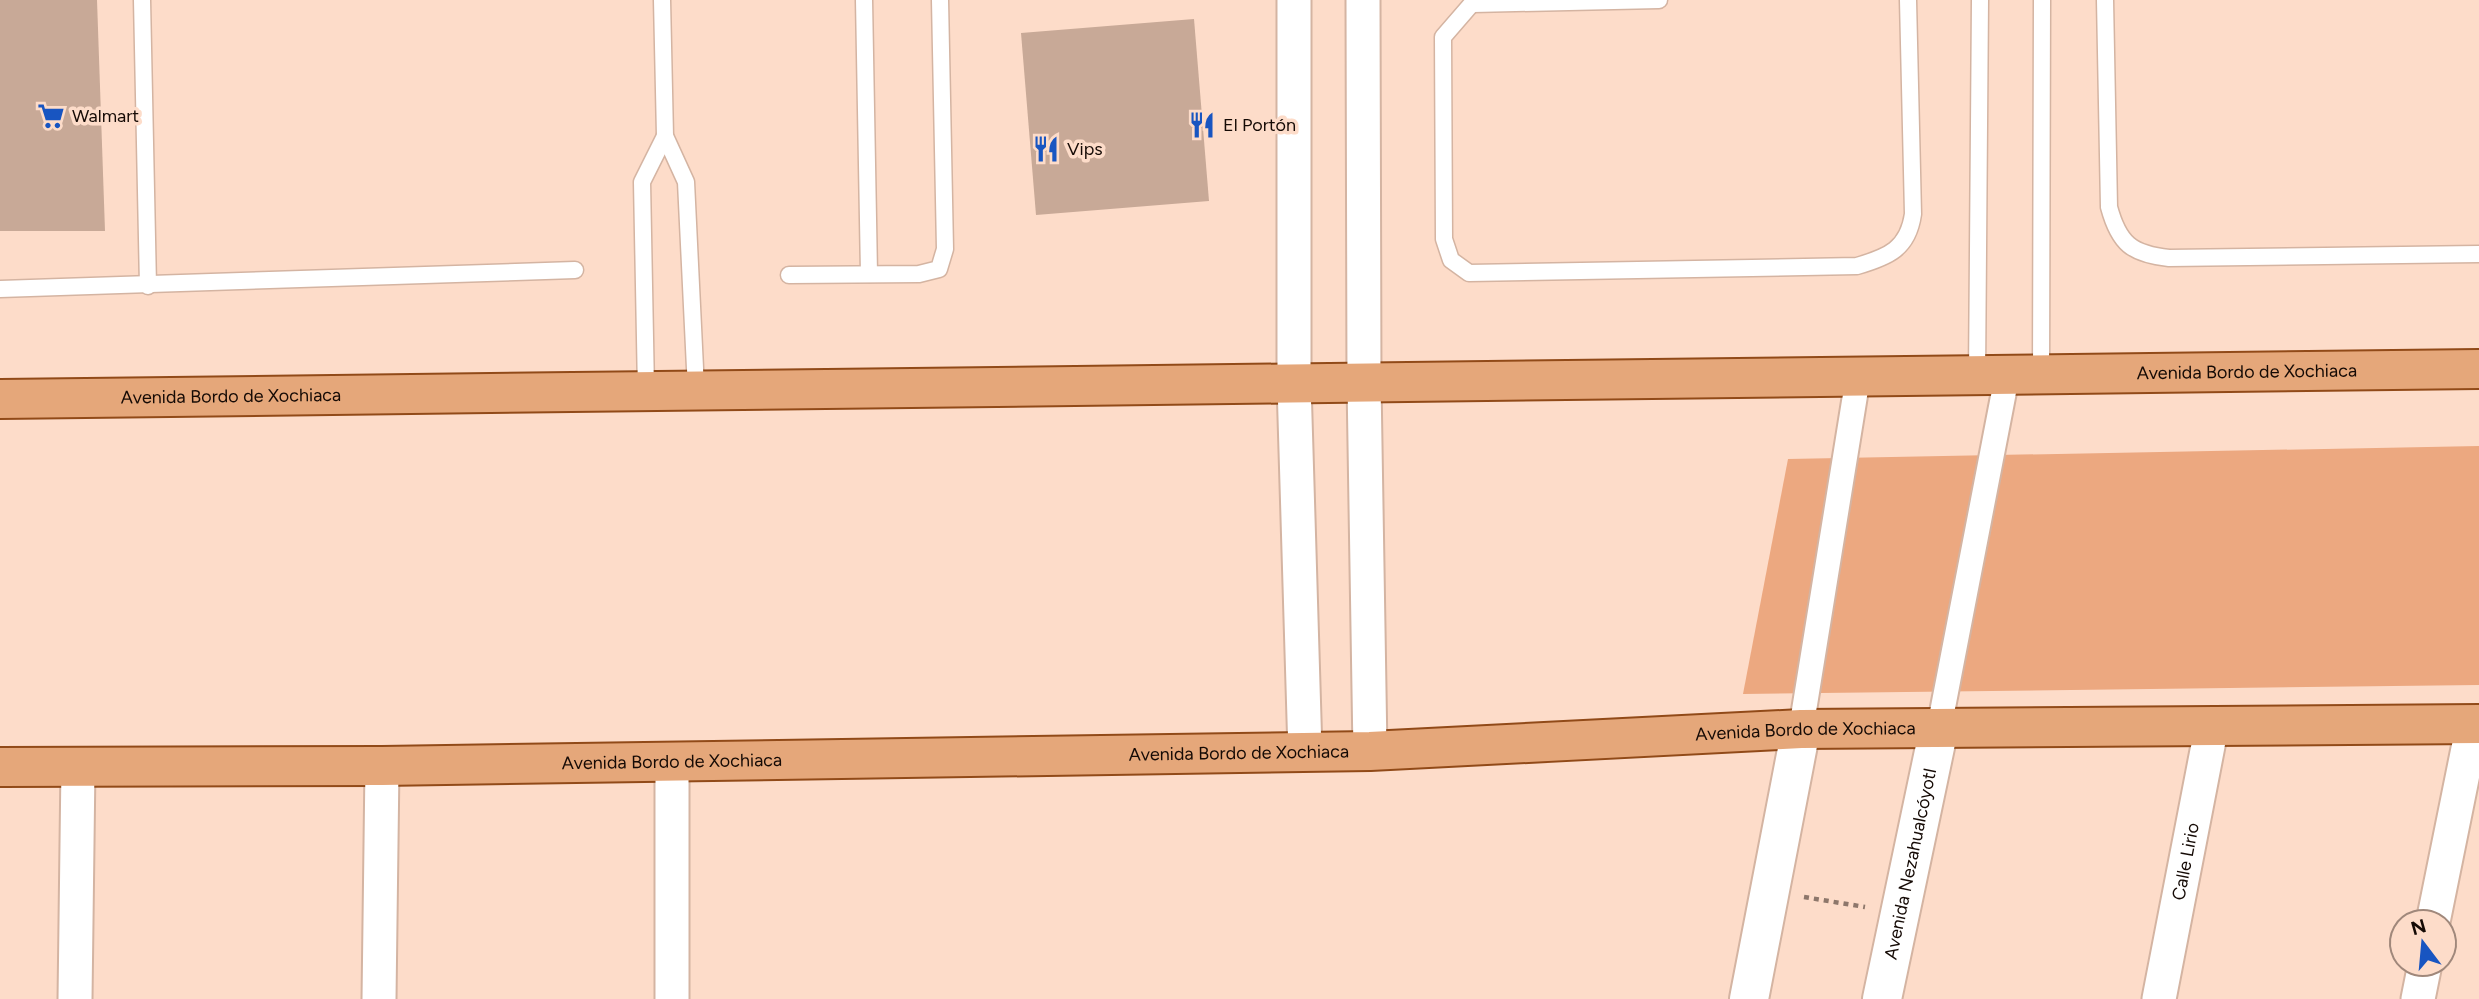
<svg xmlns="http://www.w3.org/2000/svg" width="2479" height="999" font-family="Figtree,sans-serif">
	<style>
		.green { fill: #eca880 }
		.building { fill: #c8a997 }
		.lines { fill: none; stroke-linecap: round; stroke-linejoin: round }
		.service-casing { stroke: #d4b4a2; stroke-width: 19 }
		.pedestrian-casing { stroke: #d4b4a2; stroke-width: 28 }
		.minor-casing { stroke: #d4b4a2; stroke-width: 37 }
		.secondary-casing { stroke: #d4b4a2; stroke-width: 42 }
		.primary-casing { stroke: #914a18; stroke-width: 42 }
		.path { stroke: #8d776b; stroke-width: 4.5; stroke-dasharray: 5 5; stroke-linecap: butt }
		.service { stroke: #fff; stroke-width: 16 }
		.pedestrian { stroke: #fff; stroke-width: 24 }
		.minor { stroke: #fff; stroke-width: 33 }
		.secondary { stroke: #fff; stroke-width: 38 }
		.primary { stroke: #e5a77a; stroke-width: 38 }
		.labels { text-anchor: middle; stroke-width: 7; stroke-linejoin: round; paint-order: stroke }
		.poi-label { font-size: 18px; fill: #150a05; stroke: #fddcc9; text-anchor: start }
		.street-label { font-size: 18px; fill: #150a05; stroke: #fddcc9 }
	</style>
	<rect width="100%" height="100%" fill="#fddcc9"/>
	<!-- green -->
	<path class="green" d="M 2479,446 L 2479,685 L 1743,694 L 1788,459 Z"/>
	<!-- building -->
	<g class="building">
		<path d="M 0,0 L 97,0 L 105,231 L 0,231 Z"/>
		<path d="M 1194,19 L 1209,201 L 1036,215 L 1021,33 Z"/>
	</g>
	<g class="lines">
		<!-- service casing -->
		<g class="service-casing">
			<g id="service">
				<path d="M 142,0 L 148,286"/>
				<path d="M 662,0 L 665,136 L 686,182 L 696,389"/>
				<path d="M 864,0 L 869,274"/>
				<path d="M 1475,0 L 1443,37 L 1444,239 L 1451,260 L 1469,273 L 1857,266 C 1888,257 1908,249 1913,214 L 1908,0"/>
				<path d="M 2105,0 L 2109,207 C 2119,244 2132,254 2169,258 L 2479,254"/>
				<path d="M 1473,4 L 1659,0"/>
				<path d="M 789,275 L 919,274 L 939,269 L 945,249 L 940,0"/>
				<path d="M 0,289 L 575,270"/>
				<path d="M 1977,376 L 1980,0"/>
				<path d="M 2041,376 L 2042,0"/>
				<path d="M 646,390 L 642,182 L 665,136"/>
			</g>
		</g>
		<!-- pedestrian casing -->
		<g class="pedestrian-casing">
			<g id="pedestrian">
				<path d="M 1939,728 L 2007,376"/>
				<path d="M 1801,729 L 1858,377"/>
			</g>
		</g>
		<!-- minor casing -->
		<g class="minor-casing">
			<g id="minor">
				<path d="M 1294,0 L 1294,384 L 1305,752"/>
				<path d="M 1363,0 L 1364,383 L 1370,751"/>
				<path d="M 2433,922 L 2473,724"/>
				<path d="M 75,999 L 78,766"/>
				<path d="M 379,999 L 382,766"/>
				<path d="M 672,999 L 672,760"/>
				<path id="s1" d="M 2159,999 L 2212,725"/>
				<path d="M 2418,999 L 2425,964"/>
			</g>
		</g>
		<!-- secondary casing -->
		<g class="secondary-casing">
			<g id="secondary">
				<path d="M 1749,999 L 1801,729"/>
				<path id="s2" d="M 1882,999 L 1939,728"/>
			</g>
		</g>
		<!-- primary casing -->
		<g class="primary-casing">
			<g id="primary">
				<path id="s3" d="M 0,399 L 2479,369"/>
				<path id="s4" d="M 0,767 L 382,766 L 1370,751 L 1801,729 L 2479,724"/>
			</g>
		</g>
		<!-- path -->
		<path class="path" d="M 1804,897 L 1865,907"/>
		<!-- service -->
		<use href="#service" class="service"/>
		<!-- pedestrian -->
		<use href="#pedestrian" class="pedestrian"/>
		<!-- minor -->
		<use href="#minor" class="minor"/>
		<!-- secondary -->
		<use href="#secondary" class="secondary"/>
		<!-- primary -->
		<use href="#primary" class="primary"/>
	</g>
	<!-- icons -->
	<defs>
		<g id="supermarket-bare" transform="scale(2.1)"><path d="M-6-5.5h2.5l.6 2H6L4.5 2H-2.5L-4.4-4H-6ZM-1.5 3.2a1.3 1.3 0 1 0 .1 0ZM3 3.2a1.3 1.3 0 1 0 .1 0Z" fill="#1855c1" stroke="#fddcc9" stroke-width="2.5" paint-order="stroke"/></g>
		<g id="restaurant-bare" transform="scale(2.1)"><path d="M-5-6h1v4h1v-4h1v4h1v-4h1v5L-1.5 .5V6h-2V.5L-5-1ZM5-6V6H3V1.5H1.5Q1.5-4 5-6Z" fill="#1855c1" stroke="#fddcc9" stroke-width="2.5" paint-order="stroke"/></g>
	</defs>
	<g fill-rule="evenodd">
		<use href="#supermarket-bare" x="51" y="116"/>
		<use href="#restaurant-bare" x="1202" y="125"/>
		<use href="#restaurant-bare" x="1046" y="149"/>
	</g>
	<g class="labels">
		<!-- poi labels -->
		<g class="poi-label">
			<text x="72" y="122">Walmart</text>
			<text x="1223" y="131">El Portón</text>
			<text x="1067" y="155">Vips</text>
		</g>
		<!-- street labels -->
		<g class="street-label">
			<text dy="6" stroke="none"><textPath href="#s3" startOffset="2247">Avenida Bordo de Xochiaca</textPath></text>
			<text dy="6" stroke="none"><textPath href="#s3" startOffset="231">Avenida Bordo de Xochiaca</textPath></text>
			<text dy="6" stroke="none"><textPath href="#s4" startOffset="1806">Avenida Bordo de Xochiaca</textPath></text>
			<text dy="6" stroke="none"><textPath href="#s4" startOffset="1239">Avenida Bordo de Xochiaca</textPath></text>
			<text dy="6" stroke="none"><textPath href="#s4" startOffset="672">Avenida Bordo de Xochiaca</textPath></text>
			<text dy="6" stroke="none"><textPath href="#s1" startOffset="140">Calle Lirio</textPath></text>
			<text dy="6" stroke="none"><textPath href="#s2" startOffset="138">Avenida Nezahualcóyotl</textPath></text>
		</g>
	</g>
	<!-- north arrow -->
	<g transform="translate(2423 943) rotate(344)"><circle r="33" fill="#fddcc9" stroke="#a0887b" stroke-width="2"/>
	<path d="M0-5L12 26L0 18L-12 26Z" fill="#1855c1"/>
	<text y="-10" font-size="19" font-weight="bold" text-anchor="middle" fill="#150a05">N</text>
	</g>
</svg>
